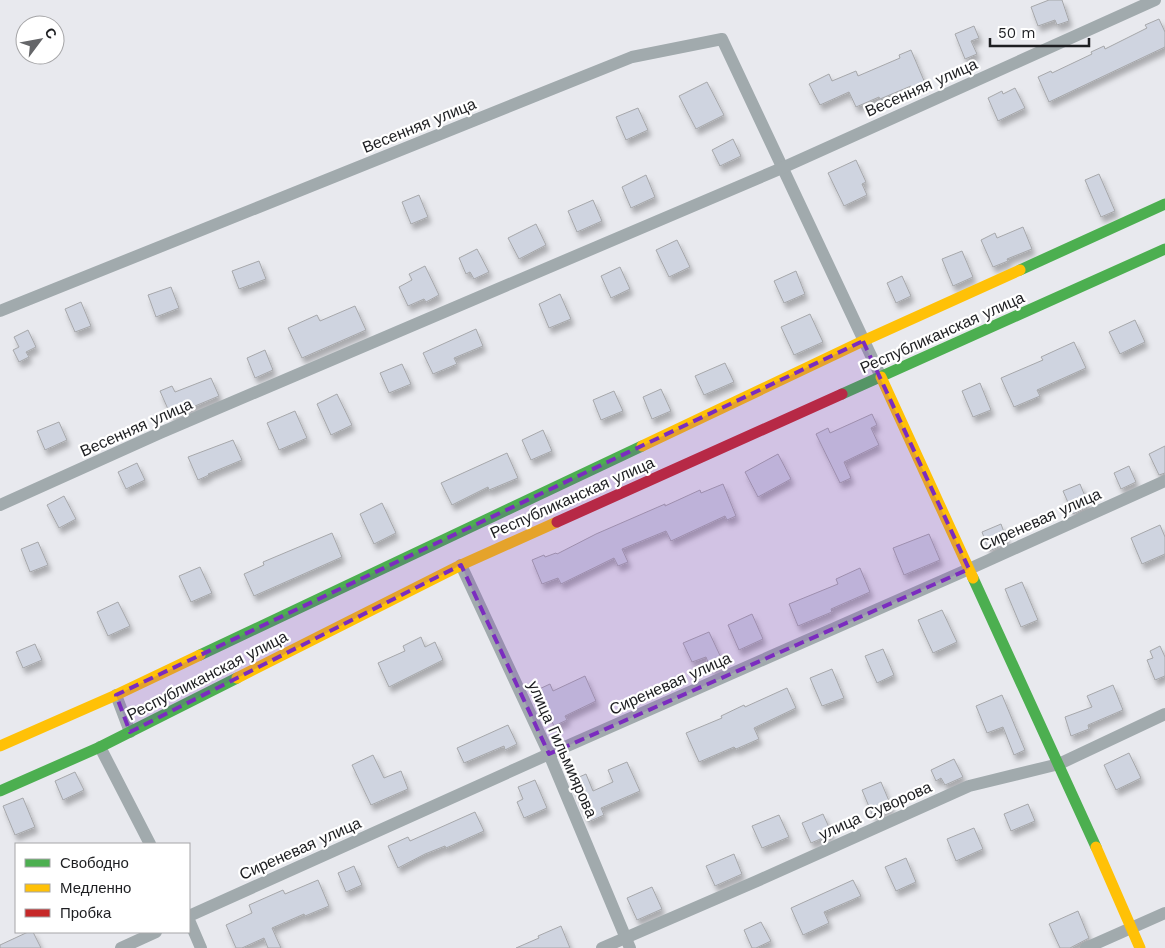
<svg xmlns="http://www.w3.org/2000/svg" width="1165" height="948" font-family="'Work Sans',sans-serif">
	<style>
		.building { fill: #cfd4e0; stroke: #a6a7aa; filter: url(#shadow) }
		.lines { fill: none; stroke-linecap: round; stroke-linejoin: round }
		.street { stroke: #a1aaad; stroke-width: 12 }
		.fast { stroke: #4caf50; stroke-width: 11 }
		.slow { stroke: #ffc107; stroke-width: 11 }
		.jam { stroke: #c62828; stroke-width: 11 }
		.marked { fill: #7b2cbf; fill-opacity: 0.2; stroke: #7b2cbf; stroke-width: 4; stroke-dasharray: 10 6; stroke-linejoin: round }
		.labels { text-anchor: middle; stroke-width: 4.5; stroke-linejoin: round; paint-order: stroke }
		.street-label { font-size: 16px; fill: #1e1f22; stroke: #fff }
	</style>
	<defs>
		<filter id="shadow"><feDropShadow dx="3" dy="5.5" stdDeviation="2.5" flood-color="#0004"/></filter>
	</defs>
	<rect width="100%" height="100%" fill="#e8e9ee"/>
	<!-- building -->
	<g class="building">
		<path d="M 1049,0 L 1062,0 L 1069,21 L 1057,25 L 1055,20 L 1038,26 L 1031,7 Z"/>
		<path d="M 1159,19 L 1165,32 L 1165,47 L 1049,102 L 1038,77 L 1051,71 L 1052,73 L 1092,54 L 1091,52 L 1104,46 L 1105,49 L 1147,28 L 1145,25 Z"/>
		<path d="M 974,26 L 979,38 L 971,41 L 977,54 L 965,59 L 955,34 Z"/>
		<path d="M 911,50 L 925,83 L 912,88 L 911,86 L 880,99 L 879,97 L 856,107 L 849,92 L 820,105 L 809,84 L 829,74 L 832,81 L 856,71 L 858,76 L 900,58 L 899,55 Z"/>
		<path d="M 707,82 L 724,115 L 696,129 L 679,96 Z"/>
		<path d="M 1015,88 L 1025,108 L 998,121 L 988,98 L 1002,91 L 1003,94 Z"/>
		<path d="M 638,108 L 648,130 L 626,140 L 616,117 Z"/>
		<path d="M 733,139 L 741,156 L 720,166 L 712,150 Z"/>
		<path d="M 856,160 L 866,182 L 862,184 L 867,195 L 844,206 L 828,173 Z"/>
		<path d="M 1099,174 L 1115,211 L 1101,217 L 1085,180 Z"/>
		<path d="M 646,175 L 655,197 L 631,208 L 622,187 Z"/>
		<path d="M 419,195 L 428,217 L 411,224 L 402,202 Z"/>
		<path d="M 593,200 L 602,221 L 577,232 L 568,211 Z"/>
		<path d="M 536,224 L 546,245 L 519,259 L 508,238 Z"/>
		<path d="M 1023,227 L 1032,249 L 1007,259 L 1008,261 L 993,267 L 981,240 L 995,233 L 997,238 Z"/>
		<path d="M 677,240 L 690,267 L 669,277 L 656,250 Z"/>
		<path d="M 477,249 L 489,272 L 474,279 L 470,272 L 466,274 L 459,258 Z"/>
		<path d="M 962,251 L 973,277 L 953,286 L 942,259 Z"/>
		<path d="M 259,261 L 266,279 L 239,289 L 232,271 Z"/>
		<path d="M 425,266 L 439,295 L 426,302 L 424,299 L 408,306 L 399,287 L 412,280 L 409,274 Z"/>
		<path d="M 620,267 L 630,289 L 611,298 L 601,276 Z"/>
		<path d="M 796,271 L 805,294 L 784,303 L 774,281 Z"/>
		<path d="M 902,276 L 911,296 L 896,303 L 887,283 Z"/>
		<path d="M 171,287 L 179,308 L 156,317 L 148,295 Z"/>
		<path d="M 560,294 L 571,319 L 549,328 L 539,304 Z"/>
		<path d="M 81,302 L 91,326 L 75,332 L 65,309 Z"/>
		<path d="M 355,306 L 366,330 L 302,358 L 288,328 L 317,315 L 320,321 Z"/>
		<path d="M 810,314 L 823,342 L 794,355 L 781,327 Z"/>
		<path d="M 1135,320 L 1145,342 L 1120,354 L 1109,332 Z"/>
		<path d="M 476,329 L 483,346 L 454,358 L 457,364 L 433,374 L 423,353 Z"/>
		<path d="M 28,330 L 36,347 L 26,352 L 29,357 L 19,362 L 13,350 L 19,347 L 14,337 Z"/>
		<path d="M 1074,342 L 1086,368 L 1037,390 L 1040,396 L 1014,407 L 1001,378 L 1043,360 L 1041,357 Z"/>
		<path d="M 265,350 L 273,370 L 255,378 L 247,358 Z"/>
		<path d="M 725,363 L 734,382 L 704,395 L 695,376 Z"/>
		<path d="M 402,364 L 411,384 L 389,393 L 380,373 Z"/>
		<path d="M 211,378 L 219,396 L 171,416 L 160,391 L 172,386 L 175,392 Z"/>
		<path d="M 980,383 L 991,410 L 973,417 L 962,391 Z"/>
		<path d="M 661,389 L 671,411 L 652,419 L 643,397 Z"/>
		<path d="M 614,391 L 623,411 L 601,420 L 593,400 Z"/>
		<path d="M 337,394 L 352,425 L 331,435 L 317,404 Z"/>
		<path d="M 295,411 L 307,438 L 279,450 L 267,423 Z"/>
		<path d="M 872,414 L 877,425 L 871,428 L 879,445 L 844,462 L 851,478 L 840,483 L 816,434 L 828,428 L 830,433 Z"/>
		<path d="M 59,422 L 67,440 L 45,450 L 37,431 Z"/>
		<path d="M 543,430 L 552,451 L 531,460 L 522,440 Z"/>
		<path d="M 233,440 L 242,460 L 208,474 L 209,475 L 198,480 L 188,457 Z"/>
		<path d="M 1165,446 L 1165,473 L 1159,475 L 1149,454 Z"/>
		<path d="M 507,453 L 518,478 L 489,490 L 488,487 L 452,505 L 441,483 Z"/>
		<path d="M 778,454 L 791,479 L 758,497 L 745,472 Z"/>
		<path d="M 137,463 L 145,480 L 126,489 L 118,472 Z"/>
		<path d="M 1129,466 L 1136,482 L 1121,489 L 1114,473 Z"/>
		<path d="M 723,484 L 736,516 L 727,520 L 725,516 L 671,541 L 666,531 L 622,549 L 628,562 L 618,566 L 614,558 L 561,584 L 558,578 L 542,584 L 532,560 L 544,555 L 545,557 L 556,553 L 557,554 L 596,534 L 665,504 L 665,506 L 700,490 L 701,493 Z"/>
		<path d="M 1080,484 L 1089,506 L 1073,514 L 1063,491 Z"/>
		<path d="M 64,496 L 76,519 L 59,528 L 47,505 Z"/>
		<path d="M 382,503 L 396,533 L 374,544 L 360,514 Z"/>
		<path d="M 1001,524 L 1008,543 L 989,551 L 982,532 Z"/>
		<path d="M 1160,525 L 1165,537 L 1165,554 L 1142,564 L 1131,538 Z"/>
		<path d="M 332,533 L 342,557 L 254,596 L 244,574 L 264,565 L 263,562 Z"/>
		<path d="M 929,534 L 940,560 L 904,575 L 893,548 Z"/>
		<path d="M 38,542 L 48,565 L 30,572 L 21,549 Z"/>
		<path d="M 200,567 L 212,593 L 191,602 L 179,576 Z"/>
		<path d="M 860,568 L 870,592 L 831,609 L 832,612 L 798,626 L 789,604 L 838,584 L 836,579 Z"/>
		<path d="M 1022,582 L 1038,620 L 1021,627 L 1005,589 Z"/>
		<path d="M 118,602 L 130,626 L 108,636 L 97,612 Z"/>
		<path d="M 942,610 L 957,642 L 933,653 L 918,620 Z"/>
		<path d="M 752,614 L 763,639 L 739,650 L 728,625 Z"/>
		<path d="M 709,632 L 724,664 L 711,670 L 706,657 L 692,662 L 683,643 Z"/>
		<path d="M 421,637 L 425,647 L 435,642 L 443,660 L 389,687 L 378,663 L 405,651 L 403,646 Z"/>
		<path d="M 35,644 L 42,660 L 23,668 L 16,652 Z"/>
		<path d="M 1160,646 L 1165,657 L 1165,676 L 1155,680 L 1147,660 L 1153,658 L 1150,651 Z"/>
		<path d="M 883,649 L 894,675 L 877,683 L 865,656 Z"/>
		<path d="M 832,669 L 844,698 L 822,706 L 810,678 Z"/>
		<path d="M 585,676 L 596,701 L 565,716 L 567,720 L 554,726 L 537,690 L 550,684 L 553,691 Z"/>
		<path d="M 1113,685 L 1123,710 L 1088,725 L 1089,729 L 1071,736 L 1065,717 L 1092,707 L 1087,696 Z"/>
		<path d="M 787,688 L 796,708 L 754,728 L 759,739 L 736,749 L 734,747 L 699,762 L 686,733 L 722,718 L 721,716 L 744,705 L 745,707 Z"/>
		<path d="M 1002,695 L 1025,750 L 1014,755 L 1003,727 L 987,733 L 976,706 Z"/>
		<path d="M 508,725 L 517,744 L 505,750 L 504,746 L 464,763 L 457,748 Z"/>
		<path d="M 1129,753 L 1141,778 L 1116,790 L 1104,765 Z"/>
		<path d="M 373,755 L 384,778 L 401,771 L 408,789 L 371,805 L 352,765 Z"/>
		<path d="M 954,759 L 963,777 L 945,785 L 941,778 L 936,781 L 931,770 Z"/>
		<path d="M 627,762 L 640,791 L 601,808 L 604,815 L 588,822 L 570,781 L 586,774 L 593,791 L 613,782 L 608,770 Z"/>
		<path d="M 75,772 L 84,790 L 63,800 L 55,781 Z"/>
		<path d="M 535,780 L 547,808 L 524,818 L 517,802 L 523,799 L 518,787 Z"/>
		<path d="M 881,782 L 892,808 L 873,816 L 862,790 Z"/>
		<path d="M 23,798 L 35,827 L 15,835 L 3,806 Z"/>
		<path d="M 1028,804 L 1035,821 L 1011,831 L 1004,814 Z"/>
		<path d="M 475,812 L 484,831 L 446,848 L 445,846 L 425,854 L 398,868 L 388,846 L 408,837 L 410,841 Z"/>
		<path d="M 823,814 L 832,834 L 811,843 L 802,823 Z"/>
		<path d="M 779,815 L 789,837 L 762,848 L 752,826 Z"/>
		<path d="M 974,828 L 983,849 L 956,861 L 947,839 Z"/>
		<path d="M 734,854 L 742,874 L 715,886 L 706,866 Z"/>
		<path d="M 906,858 L 916,882 L 896,891 L 885,867 Z"/>
		<path d="M 354,866 L 362,885 L 346,892 L 338,873 Z"/>
		<path d="M 318,880 L 329,906 L 305,916 L 304,914 L 272,928 L 281,948 L 268,948 L 264,938 L 242,948 L 236,948 L 226,925 L 252,913 L 249,905 L 283,890 L 285,894 Z"/>
		<path d="M 853,880 L 861,896 L 824,912 L 829,923 L 803,935 L 791,908 Z"/>
		<path d="M 652,887 L 662,909 L 637,920 L 627,898 Z"/>
		<path d="M 1078,911 L 1089,938 L 1070,948 L 1060,948 L 1049,924 Z"/>
		<path d="M 761,922 L 771,941 L 756,948 L 752,948 L 744,930 Z"/>
		<path d="M 561,926 L 570,948 L 516,948 L 539,938 L 538,936 Z"/>
		<path d="M 28,932 L 33,932 L 41,948 L 0,948 L 0,945 Z"/>
	</g>
	<g class="lines">
		<!-- street -->
		<g class="street">
			<path d="M 0,311 L 632,57 L 722,39 L 881,377"/>
			<path d="M 0,505 L 160,433 L 782,168 L 1155,0"/>
			<path d="M 461,565 L 549,754 L 630,948"/>
			<path d="M 116,695 L 130,732"/>
			<path d="M 100,747 L 150,844"/>
			<path d="M 189,916 L 549,754 L 969,569 L 1165,481"/>
			<path d="M 189,920 L 201,948"/>
			<path d="M 121,948 L 156,932"/>
			<path d="M 602,948 L 757,881 L 969,786 L 1059,764 L 1165,714"/>
			<path d="M 1086,948 L 1165,913"/>
		</g>
		<!-- fast -->
		<g class="fast">
			<path d="M 1020,270 L 1165,204"/>
			<path d="M 842,394 L 1165,249"/>
			<path d="M 973,578 L 1096,847"/>
			<path d="M 200,655 L 642,446"/>
			<path d="M 0,791 L 100,747 L 237,678"/>
		</g>
		<!-- slow -->
		<g class="slow">
			<path d="M 881,377 L 973,578"/>
			<path d="M 642,446 L 863,341 L 1020,270"/>
			<path d="M 237,678 L 461,565 L 557,522"/>
			<path d="M 0,746 L 116,695 L 200,655"/>
			<path d="M 1096,847 L 1140,948"/>
		</g>
		<!-- jam -->
		<path class="jam" d="M 557,522 L 842,394"/>
	</g>
	<!-- marked area -->
	<path class="marked" d="M 863,341 L 969,569 L 549,754 L 461,565 L 130,732 L 116,695 Z"/>
	<g class="labels">
		<!-- street labels -->
		<g class="street-label">
			<text transform="translate(921 87) rotate(-24)" y="6">Весенняя улица</text>
			<text transform="translate(419 125) rotate(-22)" y="6">Весенняя улица</text>
			<text transform="translate(942 332) rotate(-24)" y="6">Республиканская улица</text>
			<text transform="translate(136 427) rotate(-24)" y="6">Весенняя улица</text>
			<text transform="translate(572 497) rotate(-24)" y="6">Республиканская улица</text>
			<text transform="translate(1040 519) rotate(-24)" y="6">Сиреневая улица</text>
			<text transform="translate(207 675) rotate(-27)" y="6">Республиканская улица</text>
			<text transform="translate(670 683) rotate(-24)" y="6">Сиреневая улица</text>
			<text transform="translate(563 749) rotate(66)" y="6">улица Гильмиярова</text>
			<text transform="translate(875 810) rotate(-24)" y="6">улица Суворова</text>
			<text transform="translate(300 848) rotate(-24)" y="6">Сиреневая улица</text>
		</g>
	</g>
	<!-- legend -->
	<rect x="15" y="843" width="175" height="90" fill="#ffffff" stroke="#a5a5a7"/>
	<rect x="25" y="859" width="25" height="8" fill="#4caf50" stroke="#a5a5a7"/>
	<text x="60" y="868" font-size="15" fill="#1e1f22">Свободно</text>
	<rect x="25" y="884" width="25" height="8" fill="#ffc107" stroke="#a5a5a7"/>
	<text x="60" y="893" font-size="15" fill="#1e1f22">Медленно</text>
	<rect x="25" y="909" width="25" height="8" fill="#c62828" stroke="#a5a5a7"/>
	<text x="60" y="918" font-size="15" fill="#1e1f22">Пробка</text>
	<!-- north arrow -->
	<g transform="translate(40 40) rotate(58)"><circle r="24" fill="#ffffff" stroke="#a5a5a7"/>
	<path d="M0-4L9 19L0 12L-9 19Z" fill="#656669"/>
	<text y="-8" font-size="14" font-weight="bold" text-anchor="middle" fill="#1e1f22">С</text>
	</g>
	<!-- scale -->
	<path d="M990 38v8h99v-8" fill="none" stroke="#1e1f22" stroke-width="2.5"/>
	<text x="998" y="38" font-size="15" fill="#1e1f22" stroke="#ffffff" stroke-width="4" paint-order="stroke">50 m</text>
</svg>
